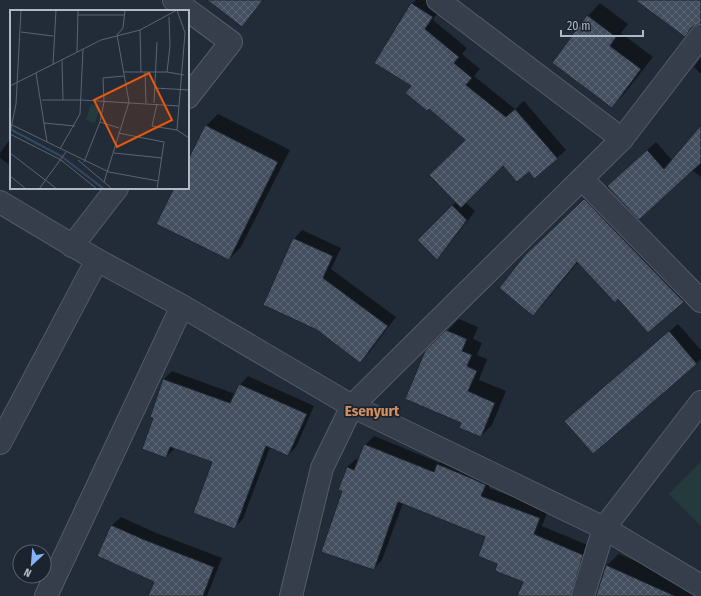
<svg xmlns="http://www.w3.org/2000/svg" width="701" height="596" font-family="'Fira Sans Condensed',sans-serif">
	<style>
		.park { fill: #253a3c }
		.shadow { fill: #0007 }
		.building { fill: url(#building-cross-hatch); stroke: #1d2531 }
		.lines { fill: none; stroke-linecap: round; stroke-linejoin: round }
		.minor-casing { stroke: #535c68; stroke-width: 24 }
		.minor { stroke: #353e4a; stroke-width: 22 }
		.labels { text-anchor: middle; stroke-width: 3.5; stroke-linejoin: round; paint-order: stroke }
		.district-label { font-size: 15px; font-weight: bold; fill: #d38f5e; stroke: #1b232e }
		.inset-river { fill: none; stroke: #354861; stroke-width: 2 }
		.inset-road { fill: none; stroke: #5b6471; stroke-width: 1 }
		.view { fill: #e8590c; fill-opacity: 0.15; stroke: #e8590c; stroke-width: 2 }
		.inset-edge { fill: none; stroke: #b0b9c6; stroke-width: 2 }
	</style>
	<defs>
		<pattern id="building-cross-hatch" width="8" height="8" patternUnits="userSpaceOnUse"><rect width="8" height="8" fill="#434f5e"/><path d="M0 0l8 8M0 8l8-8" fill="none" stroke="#5c6674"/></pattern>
	</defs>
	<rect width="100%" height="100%" fill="#222c39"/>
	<!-- park -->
	<path class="park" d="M 701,462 L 701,526 L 669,494 Z"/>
	<!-- shadow -->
	<g class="shadow">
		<path d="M 209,0 L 264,0 L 242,25 Z"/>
		<path d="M 416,0 L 428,0 L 441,8 L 433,20 L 467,48 L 462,54 L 480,69 L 474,76 L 515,109 L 524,101 L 566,150 L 557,158 L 529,171 L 503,164 L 465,202 L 475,211 L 445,250 L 437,259 L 418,240 L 457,201 L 467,140 L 412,86 L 412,4 Z"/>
		<path d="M 600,3 L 628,24 L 621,33 L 653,57 L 624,94 L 612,106 L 553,63 L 588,16 Z"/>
		<path d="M 701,58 L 701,74 L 694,67 Z"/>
		<path d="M 218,114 L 290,150 L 241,247 L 229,259 L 175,188 L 188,188 L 188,162 L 206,126 Z"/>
		<path d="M 701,127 L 701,177 L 692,170 L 616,178 L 656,142 L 672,160 Z"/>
		<path d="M 11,138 L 11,166 L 0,158 L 0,153 Z"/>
		<path d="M 593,192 L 692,293 L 649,332 L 618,298 L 578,262 L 542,306 L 533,314 L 535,247 Z"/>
		<path d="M 302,230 L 341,248 L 331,269 L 396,317 L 369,353 L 360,361 L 294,239 Z"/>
		<path d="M 459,319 L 478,327 L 473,339 L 482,343 L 477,355 L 487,359 L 479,380 L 506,391 L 492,425 L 481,436 L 462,422 L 426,352 Z"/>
		<path d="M 678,324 L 701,350 L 701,359 L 593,453 L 574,413 Z"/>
		<path d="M 172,371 L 235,394 L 240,385 L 248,376 L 314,406 L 296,447 L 288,455 L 270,447 L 243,519 L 234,528 L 214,462 L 175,448 L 166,457 L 155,417 L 151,416 L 164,379 Z"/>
		<path d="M 374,436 L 440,463 L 447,456 L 494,476 L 489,488 L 548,510 L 542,526 L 590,546 L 582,596 L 528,596 L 524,582 L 499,563 L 486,537 L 403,503 L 382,560 L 374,569 L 343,491 L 339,489 L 347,467 L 356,459 L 359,460 L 365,445 Z"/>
		<path d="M 121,517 L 154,532 L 222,558 L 207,596 L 149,596 L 155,582 L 98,556 L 112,525 Z"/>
		<path d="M 619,554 L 701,590 L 701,596 L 597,596 L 606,566 Z"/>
	</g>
	<!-- building -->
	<g class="building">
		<path d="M 207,0 L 263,0 L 242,27 Z"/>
		<path d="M 635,0 L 701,0 L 701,24 L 696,25 L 691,28 L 685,37 Z"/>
		<path d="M 411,3 L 433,17 L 425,29 L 459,57 L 454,63 L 472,78 L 466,85 L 506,117 L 515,109 L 558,159 L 534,179 L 529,172 L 517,182 L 503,166 L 461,208 L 429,175 L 465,140 L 429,109 L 427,111 L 405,93 L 411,86 L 374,63 Z"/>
		<path d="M 587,15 L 616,37 L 610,46 L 641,69 L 612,108 L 552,63 Z"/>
		<path d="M 205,125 L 278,162 L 229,260 L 156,224 L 174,188 L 188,188 L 188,160 Z"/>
		<path d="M 701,125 L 701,163 L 639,220 L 607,186 L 647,150 L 664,169 Z"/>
		<path d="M 584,199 L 684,302 L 648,333 L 618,299 L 615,303 L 577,262 L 533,316 L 499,288 L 525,255 Z"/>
		<path d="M 452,205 L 467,220 L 437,260 L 417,240 Z"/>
		<path d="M 293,238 L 333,256 L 323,278 L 388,326 L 360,363 L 317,330 L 263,305 Z"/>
		<path d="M 446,330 L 467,339 L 462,351 L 472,355 L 467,366 L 477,371 L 468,391 L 495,403 L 481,437 L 459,428 L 461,423 L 405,399 L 425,351 Z"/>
		<path d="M 669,331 L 697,364 L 593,454 L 564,421 Z"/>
		<path d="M 163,379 L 230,403 L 239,384 L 307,414 L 288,456 L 266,446 L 235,529 L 193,513 L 212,462 L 170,447 L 166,458 L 142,449 L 153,418 L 150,417 Z"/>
		<path d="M 364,444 L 434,472 L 437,464 L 471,478 L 486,485 L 481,496 L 540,518 L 534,534 L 583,555 L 571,596 L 517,596 L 523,582 L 495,571 L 497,564 L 478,556 L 485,537 L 398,502 L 374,570 L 321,552 L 342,491 L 338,490 L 347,467 L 354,470 Z"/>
		<path d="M 111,525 L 145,540 L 214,567 L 203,596 L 148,596 L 154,582 L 97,556 Z"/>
		<path d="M 606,565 L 675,596 L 596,596 Z"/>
	</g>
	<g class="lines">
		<!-- minor casing -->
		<g class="minor-casing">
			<g id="minor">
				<path d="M 174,0 L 231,42 L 188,97"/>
				<path d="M 438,0 L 622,139"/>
				<path d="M 582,179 L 701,301"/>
				<path d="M 0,202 L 97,260 L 182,306 L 352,406 L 604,528 L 701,586"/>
				<path d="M 72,246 L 117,188"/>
				<path d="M 0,443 L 97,260"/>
				<path d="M 46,596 L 182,306"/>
				<path d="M 291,596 L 322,468 L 352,406 L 622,139 L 701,36"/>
				<path d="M 583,596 L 604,528 L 701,402"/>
			</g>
		</g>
		<!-- minor -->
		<use href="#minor" class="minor"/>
	</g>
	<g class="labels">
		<!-- district labels -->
		<g class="district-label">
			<text x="372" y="416">Esenyurt</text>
		</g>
	</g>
	<!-- overview -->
	<g transform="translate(10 10)">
		<rect width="179" height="179" fill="#222c39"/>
		<path d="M 81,94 L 90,97 L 85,113 L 76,110 Z" fill="#253a3c"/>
		<path class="inset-river" d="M 0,119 L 51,146 L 94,179"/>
		<path class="inset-road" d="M 167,0 L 175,23 L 167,120M 68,5 L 115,5M 130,20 L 131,62M 11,22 L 43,26M 67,42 L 68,0M 52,50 L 53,90M 43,55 L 46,0M 114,62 L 157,62 L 174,65M 135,62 L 136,93M 157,62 L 160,36 L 159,7M 26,63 L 37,132M 0,76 L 91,30 L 130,20 L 167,0M 145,78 L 179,80M 32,90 L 71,90 L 169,96M 144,93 L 147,32M 147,94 L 142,116 L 167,120 L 179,128M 90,112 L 109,118M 34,113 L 65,116M 0,114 L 99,162 L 148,171M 0,123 L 6,94 L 11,0M 108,123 L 154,132 L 147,179M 0,124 L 51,150 L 87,179M 50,139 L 70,104 L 73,39M 0,143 L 47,179M 104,143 L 152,148M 68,150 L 94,172M 74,152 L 90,112 L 94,92 L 93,68 L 114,66M 0,166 L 16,179M 29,179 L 56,142M 102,179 L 94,172 L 119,92 L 107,25 L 113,18 L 115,0"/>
		<path class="view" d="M 139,63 L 162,110 L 107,137 L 84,90 Z"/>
		<rect width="179" height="179" class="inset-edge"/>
	</g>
	<!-- north arrow -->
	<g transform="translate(32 564) rotate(206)"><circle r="19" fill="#1b232e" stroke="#575f6b"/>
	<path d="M0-3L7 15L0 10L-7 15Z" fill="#84b3f7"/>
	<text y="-6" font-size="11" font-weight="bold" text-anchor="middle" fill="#b0b9c6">N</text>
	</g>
	<!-- scale -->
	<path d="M561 30v6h82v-6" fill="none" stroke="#b0b9c6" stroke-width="2"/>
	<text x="567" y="30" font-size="12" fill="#b0b9c6" stroke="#1b232e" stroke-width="3" paint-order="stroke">20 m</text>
</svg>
